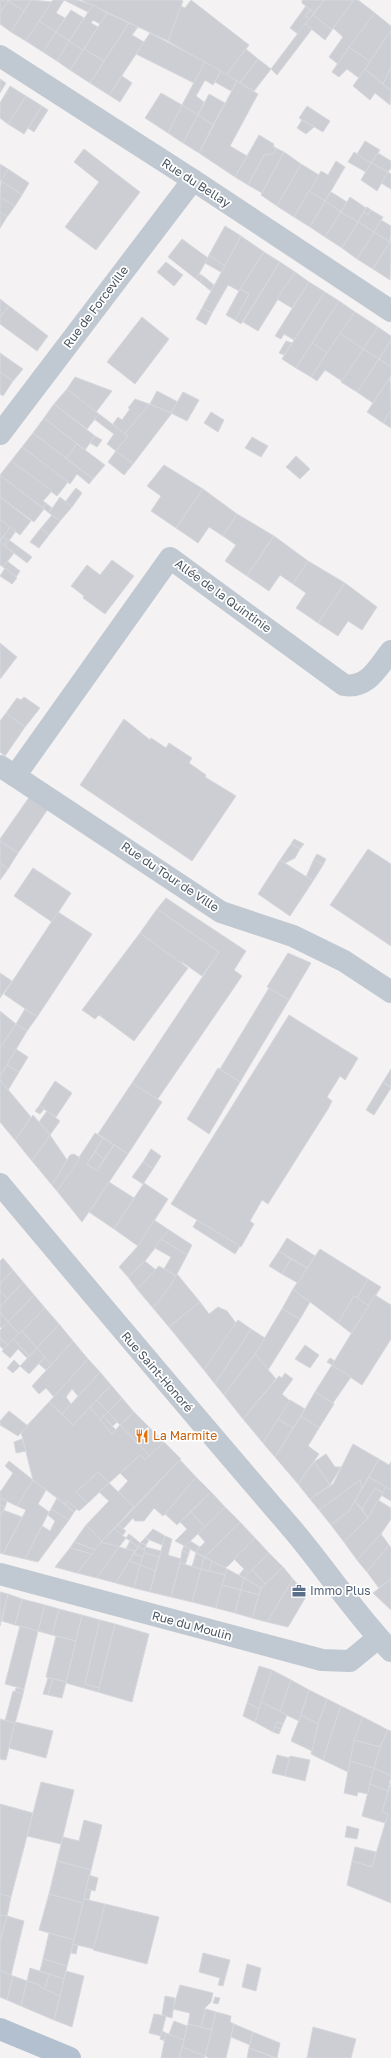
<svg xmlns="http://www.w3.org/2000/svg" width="391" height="2058" font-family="'Golos Text',sans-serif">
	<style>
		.building { fill: #ccced4; stroke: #d6d8dd }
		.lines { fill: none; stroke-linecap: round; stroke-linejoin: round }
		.minor { stroke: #c0c8d1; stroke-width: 22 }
		.major { stroke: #b2c0d0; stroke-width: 22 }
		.labels { text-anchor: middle; stroke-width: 3.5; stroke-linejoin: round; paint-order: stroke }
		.street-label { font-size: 12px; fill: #495460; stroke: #fff }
		.food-label { font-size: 12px; fill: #c56008; stroke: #fff; text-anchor: start }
		.service-label { font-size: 12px; fill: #4e5e75; stroke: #fff; text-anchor: start }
	</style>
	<rect width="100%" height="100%" fill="#f4f2f2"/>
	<!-- building -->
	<g class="building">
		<path d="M 0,0 L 9,0 L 0,13 Z"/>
		<path d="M 9,0 L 31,0 L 24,11 L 8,1 Z"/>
		<path d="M 31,0 L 53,2 L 26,41 L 11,32 Z"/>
		<path d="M 53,0 L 77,0 L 74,5 L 64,0 L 56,13 L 65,18 L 56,32 L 39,21 Z"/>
		<path d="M 77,0 L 93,5 L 88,12 L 74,5 Z"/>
		<path d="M 81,0 L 181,0 L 183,1 L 168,41 Z"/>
		<path d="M 191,0 L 249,45 L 226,75 L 168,41 L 181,6 L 185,8 Z"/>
		<path d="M 302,0 L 324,0 L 314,13 L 302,3 Z"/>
		<path d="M 324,0 L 354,0 L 332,30 L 313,15 Z"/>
		<path d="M 354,0 L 358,0 L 375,13 L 338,64 L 329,57 L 343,37 L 333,28 Z"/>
		<path d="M 8,1 L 24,11 L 11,32 L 0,24 L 0,13 Z"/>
		<path d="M 93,5 L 107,13 L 100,24 L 93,20 L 91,23 L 98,27 L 83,50 L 69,41 Z"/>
		<path d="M 306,6 L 310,10 L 305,16 L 310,19 L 298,34 L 290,28 Z"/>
		<path d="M 71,10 L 84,18 L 69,41 L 56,32 Z"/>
		<path d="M 310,10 L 314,13 L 310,19 L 305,16 Z"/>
		<path d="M 107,13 L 129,23 L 104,61 L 84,49 Z"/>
		<path d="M 375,13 L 391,26 L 391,30 L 370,62 L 349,47 Z"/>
		<path d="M 313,15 L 332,30 L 325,40 L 305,24 Z"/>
		<path d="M 39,21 L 56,32 L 43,52 L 26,41 Z"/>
		<path d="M 129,23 L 138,27 L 132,35 L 144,42 L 109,95 L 90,83 Z"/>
		<path d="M 305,24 L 312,29 L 277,75 L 271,69 Z"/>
		<path d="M 391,30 L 391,67 L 383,84 L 365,69 Z"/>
		<path d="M 56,32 L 69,41 L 57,61 L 43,52 Z"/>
		<path d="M 150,33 L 205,62 L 194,83 L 136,54 Z"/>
		<path d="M 69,41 L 83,50 L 70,70 L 57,61 Z"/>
		<path d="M 349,47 L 370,62 L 359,78 L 347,69 L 339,77 L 332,72 Z"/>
		<path d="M 84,49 L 104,61 L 90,83 L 70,70 Z"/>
		<path d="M 246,49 L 258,59 L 240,83 L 226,75 Z"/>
		<path d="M 258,59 L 271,69 L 254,91 L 240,83 Z"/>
		<path d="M 205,62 L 221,71 L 213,85 L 205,80 L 196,96 L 204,102 L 198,115 L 182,105 Z"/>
		<path d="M 391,67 L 391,91 L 383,84 Z"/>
		<path d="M 365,69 L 391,91 L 390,105 L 375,93 L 370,100 L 353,86 Z"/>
		<path d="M 221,71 L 237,81 L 231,91 L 215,82 Z"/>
		<path d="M 122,76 L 132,83 L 120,102 L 109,95 Z"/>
		<path d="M 0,79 L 6,83 L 0,93 Z"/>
		<path d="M 237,81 L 258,94 L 230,146 L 247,156 L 235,177 L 199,153 Z"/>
		<path d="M 10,86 L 26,96 L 8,124 L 0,118 L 0,103 Z"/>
		<path d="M 161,93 L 182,105 L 168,133 L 145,118 Z"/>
		<path d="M 209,94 L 225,103 L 213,125 L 198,115 Z"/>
		<path d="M 26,96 L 42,106 L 24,134 L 8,124 Z"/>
		<path d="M 182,105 L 198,115 L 183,143 L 168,133 Z"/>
		<path d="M 42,106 L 48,110 L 34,132 L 28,128 Z"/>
		<path d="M 307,106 L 330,121 L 323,132 L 299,118 Z"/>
		<path d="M 198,115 L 213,125 L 199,153 L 183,143 Z"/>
		<path d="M 302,120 L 314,127 L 306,134 L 297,128 Z"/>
		<path d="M 259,135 L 274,144 L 273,146 L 276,148 L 273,154 L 264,155 L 248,185 L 235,177 Z"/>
		<path d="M 365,141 L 380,150 L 371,163 L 357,154 Z"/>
		<path d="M 276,148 L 284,152 L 262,193 L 248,185 L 264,155 L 273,154 Z"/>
		<path d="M 84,149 L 140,192 L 96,250 L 65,227 L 99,182 L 74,162 Z"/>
		<path d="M 284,152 L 301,164 L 277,206 L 261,195 Z"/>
		<path d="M 354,152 L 371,163 L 366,172 L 348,162 Z"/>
		<path d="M 378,153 L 391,161 L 391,168 L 388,172 L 371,163 Z"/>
		<path d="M 336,161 L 345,167 L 325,201 L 309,191 L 321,171 L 328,175 Z"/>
		<path d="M 371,163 L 388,172 L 377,191 L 361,180 Z"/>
		<path d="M 0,164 L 8,169 L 1,181 L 0,181 Z"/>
		<path d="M 301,164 L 319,175 L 294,217 L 277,206 Z"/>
		<path d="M 8,169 L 29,183 L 22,195 L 1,181 Z"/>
		<path d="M 388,172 L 391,174 L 391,189 L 381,183 Z"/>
		<path d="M 1,181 L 22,195 L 15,206 L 0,197 Z"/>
		<path d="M 309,191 L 325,201 L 310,227 L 294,217 Z"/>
		<path d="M 331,192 L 347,202 L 341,212 L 325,201 Z"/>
		<path d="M 0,197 L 15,206 L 7,217 L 0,212 Z"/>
		<path d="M 350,197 L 366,208 L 358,222 L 341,212 Z"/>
		<path d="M 325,201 L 341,212 L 325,237 L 310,227 Z"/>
		<path d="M 367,207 L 371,210 L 368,215 L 364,212 Z"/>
		<path d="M 371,210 L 383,217 L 374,232 L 358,222 L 364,212 L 368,215 Z"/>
		<path d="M 0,212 L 7,217 L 0,228 Z"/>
		<path d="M 341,212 L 358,222 L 342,248 L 325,237 Z"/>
		<path d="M 381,220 L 391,226 L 390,242 L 374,232 Z"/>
		<path d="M 358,222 L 374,232 L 357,259 L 342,248 Z"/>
		<path d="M 225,226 L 241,236 L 225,266 L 209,255 Z"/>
		<path d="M 374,232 L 390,242 L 373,269 L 357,259 Z"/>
		<path d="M 241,236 L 264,252 L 239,291 L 228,285 L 212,313 L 202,308 Z"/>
		<path d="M 182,239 L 208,258 L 196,279 L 168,257 Z"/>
		<path d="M 390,242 L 391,243 L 390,280 L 373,269 Z"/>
		<path d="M 264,252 L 280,262 L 241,324 L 235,320 L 249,294 L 240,289 Z"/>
		<path d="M 209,255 L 225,266 L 221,272 L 205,263 Z"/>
		<path d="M 166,262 L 183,275 L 174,286 L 157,272 Z"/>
		<path d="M 280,262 L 295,272 L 258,331 L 243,322 Z"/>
		<path d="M 295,272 L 309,282 L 292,308 L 277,299 Z"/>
		<path d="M 199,274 L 203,276 L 200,282 L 196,279 Z"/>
		<path d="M 203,276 L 214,285 L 211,291 L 200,282 Z"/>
		<path d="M 309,282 L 325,292 L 294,340 L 284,334 L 281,339 L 275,336 Z"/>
		<path d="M 240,289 L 249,294 L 235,320 L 226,315 Z"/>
		<path d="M 325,292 L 339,301 L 296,368 L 282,359 Z"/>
		<path d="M 0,299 L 9,306 L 0,317 Z"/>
		<path d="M 339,301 L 355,312 L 327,353 L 312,343 Z"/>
		<path d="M 9,306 L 48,336 L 37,351 L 0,324 L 0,317 Z"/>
		<path d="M 202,308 L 212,313 L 206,325 L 196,319 Z"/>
		<path d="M 355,312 L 378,327 L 363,349 L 340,333 Z"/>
		<path d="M 142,317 L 169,339 L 135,384 L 107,362 Z"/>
		<path d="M 378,327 L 391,336 L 391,340 L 379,359 L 363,349 Z"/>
		<path d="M 340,333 L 363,349 L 342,381 L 325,370 L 317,381 L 311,377 Z"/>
		<path d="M 391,340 L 391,367 L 379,359 Z"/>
		<path d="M 286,341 L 292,343 L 284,355 L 279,353 Z"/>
		<path d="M 312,343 L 327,353 L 311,377 L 296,368 Z"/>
		<path d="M 363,349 L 379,359 L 357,392 L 341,382 Z"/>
		<path d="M 0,353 L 23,369 L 13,381 L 0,372 Z"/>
		<path d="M 379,359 L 391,367 L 391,376 L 373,403 L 357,392 Z"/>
		<path d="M 0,372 L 13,381 L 3,396 L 0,394 Z"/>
		<path d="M 75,377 L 112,391 L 96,412 L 67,389 Z"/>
		<path d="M 390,378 L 391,410 L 383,423 L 367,412 Z"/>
		<path d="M 67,389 L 99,414 L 87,429 L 54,404 Z"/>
		<path d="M 157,391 L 178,402 L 171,413 L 150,404 Z"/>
		<path d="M 183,392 L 199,400 L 187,421 L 171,413 Z"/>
		<path d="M 135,399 L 149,404 L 125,434 L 113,424 L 118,417 L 122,420 L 130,409 L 128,408 Z"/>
		<path d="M 54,404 L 95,436 L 85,450 L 44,418 Z"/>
		<path d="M 149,404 L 172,413 L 133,464 L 116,451 L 128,436 L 125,434 Z"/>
		<path d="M 391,410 L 391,428 L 383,423 Z"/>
		<path d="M 211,412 L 224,420 L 218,432 L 204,423 Z"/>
		<path d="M 99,414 L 128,436 L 116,451 L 107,444 L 114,434 L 94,419 Z"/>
		<path d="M 44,418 L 77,444 L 66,458 L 33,433 Z"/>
		<path d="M 33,433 L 93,479 L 89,484 L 77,474 L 70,484 L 22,447 Z"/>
		<path d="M 95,436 L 102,440 L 97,447 L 90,443 Z"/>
		<path d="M 252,437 L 268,446 L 261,457 L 245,448 Z"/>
		<path d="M 77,444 L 105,465 L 93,479 L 66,458 Z"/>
		<path d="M 22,447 L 68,482 L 57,496 L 11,461 Z"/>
		<path d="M 116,451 L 133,464 L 124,475 L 108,462 Z"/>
		<path d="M 296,456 L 310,469 L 300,479 L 286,467 Z"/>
		<path d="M 11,461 L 52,491 L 43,501 L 46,503 L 43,508 L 0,475 Z"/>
		<path d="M 164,465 L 203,489 L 176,528 L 151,511 L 161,496 L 147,486 Z"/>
		<path d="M 0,475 L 44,509 L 34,522 L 0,497 Z"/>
		<path d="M 76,488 L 82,493 L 72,507 L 65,502 Z"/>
		<path d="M 203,489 L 237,514 L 223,536 L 209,527 L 198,543 L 176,528 Z"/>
		<path d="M 0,497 L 31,521 L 20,535 L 0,519 Z"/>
		<path d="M 60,497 L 72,507 L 60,521 L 49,513 Z"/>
		<path d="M 46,503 L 52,508 L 49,513 L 43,508 Z"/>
		<path d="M 237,514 L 274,536 L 247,576 L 225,561 L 236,545 L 223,536 Z"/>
		<path d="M 52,515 L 60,521 L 49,535 L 41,528 Z"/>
		<path d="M 0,519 L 10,527 L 0,541 Z"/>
		<path d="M 10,527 L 16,531 L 5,546 L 3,545 L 7,539 L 3,537 Z"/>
		<path d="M 41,528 L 49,535 L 39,548 L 30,542 Z"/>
		<path d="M 274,536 L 308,561 L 293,584 L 280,575 L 269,591 L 247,576 Z"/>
		<path d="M 3,537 L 7,539 L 3,545 L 0,542 Z"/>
		<path d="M 9,540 L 32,557 L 27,563 L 5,546 Z"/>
		<path d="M 0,542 L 14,553 L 3,567 L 0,565 Z"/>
		<path d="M 112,560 L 134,576 L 105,614 L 83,598 L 84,596 L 71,586 L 87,565 L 100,575 Z"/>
		<path d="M 7,561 L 20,571 L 16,577 L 3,567 Z"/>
		<path d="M 308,561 L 345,583 L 318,623 L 296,608 L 306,593 L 293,584 Z"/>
		<path d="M 5,568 L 17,578 L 12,584 L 0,576 Z"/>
		<path d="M 345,583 L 377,607 L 362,630 L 348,621 L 338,636 L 318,623 Z"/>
		<path d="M 0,643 L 17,657 L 0,679 Z"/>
		<path d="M 24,697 L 40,708 L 25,727 L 6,713 L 17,698 L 21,700 Z"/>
		<path d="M 6,713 L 25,727 L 5,756 L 0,752 L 0,721 Z"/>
		<path d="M 124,719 L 150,740 L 151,738 L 166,748 L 169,743 L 192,758 L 189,763 L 206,775 L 205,777 L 236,796 L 192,861 L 80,785 Z"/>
		<path d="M 30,796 L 48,809 L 18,853 L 0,841 L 0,839 Z"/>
		<path d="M 294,839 L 304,844 L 300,849 L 291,844 Z"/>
		<path d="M 0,841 L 18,853 L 8,869 L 0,863 Z"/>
		<path d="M 291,844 L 300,849 L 295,858 L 285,863 L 280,860 Z"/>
		<path d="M 368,849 L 391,864 L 391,946 L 330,905 Z"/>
		<path d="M 317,854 L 326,859 L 323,865 L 314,859 Z"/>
		<path d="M 314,859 L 323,865 L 313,881 L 306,877 Z"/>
		<path d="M 280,860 L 313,881 L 290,916 L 258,894 Z"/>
		<path d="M 0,863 L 8,869 L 0,880 Z"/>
		<path d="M 33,868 L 71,893 L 52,922 L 14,896 Z"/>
		<path d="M 166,898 L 246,951 L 234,970 L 242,976 L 157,1100 L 132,1083 L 219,952 L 157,909 Z"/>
		<path d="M 157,909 L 219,952 L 202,976 L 182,962 L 182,964 L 140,933 Z"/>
		<path d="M 58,912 L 92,934 L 37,1017 L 4,994 Z"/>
		<path d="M 140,933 L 188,968 L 134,1041 L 99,1015 L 95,1019 L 82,1010 Z"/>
		<path d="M 288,953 L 311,963 L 289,1000 L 267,987 Z"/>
		<path d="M 0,973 L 12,981 L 0,998 Z"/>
		<path d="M 269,988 L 289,1000 L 240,1082 L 220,1069 Z"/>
		<path d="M 25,1009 L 37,1017 L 27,1031 L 16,1024 Z"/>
		<path d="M 0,1011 L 16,1024 L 0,1048 Z"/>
		<path d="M 289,1015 L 358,1058 L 345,1080 L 340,1076 L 327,1097 L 332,1101 L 328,1109 L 273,1196 L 268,1204 L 262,1200 L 250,1221 L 254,1224 L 241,1247 L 171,1204 Z"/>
		<path d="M 16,1024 L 27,1031 L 0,1076 L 0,1048 Z"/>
		<path d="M 16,1049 L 28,1057 L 19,1072 L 7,1065 Z"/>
		<path d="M 7,1065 L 19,1072 L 8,1090 L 0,1080 L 0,1076 Z"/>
		<path d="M 218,1068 L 240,1082 L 209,1134 L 187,1119 Z"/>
		<path d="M 391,1069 L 391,1087 L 383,1082 Z"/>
		<path d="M 0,1080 L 31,1117 L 15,1140 L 0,1122 Z"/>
		<path d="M 55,1081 L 72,1093 L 56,1117 L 39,1106 Z"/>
		<path d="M 383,1082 L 391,1088 L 374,1115 L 366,1110 Z"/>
		<path d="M 132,1083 L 162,1102 L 128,1154 L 98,1134 Z"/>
		<path d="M 39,1106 L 44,1109 L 40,1114 L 35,1111 Z"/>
		<path d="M 47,1111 L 60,1121 L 50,1135 L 39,1122 Z"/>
		<path d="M 33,1115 L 50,1135 L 32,1161 L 15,1140 Z"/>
		<path d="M 95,1133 L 103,1138 L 87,1164 L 97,1171 L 114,1145 L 128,1154 L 82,1222 L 57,1191 Z"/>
		<path d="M 50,1135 L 67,1160 L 52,1185 L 32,1161 Z"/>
		<path d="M 103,1138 L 114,1145 L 104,1159 L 95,1152 Z"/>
		<path d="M 151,1149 L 161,1156 L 153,1169 L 143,1162 Z"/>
		<path d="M 95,1152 L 104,1159 L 97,1171 L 87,1164 Z"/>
		<path d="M 74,1154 L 80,1158 L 57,1191 L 52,1185 L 70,1155 Z"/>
		<path d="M 143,1162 L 153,1169 L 143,1184 L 132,1177 Z"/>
		<path d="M 109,1182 L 134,1198 L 114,1229 L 89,1212 Z"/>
		<path d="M 144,1183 L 168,1199 L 138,1246 L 114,1229 Z"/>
		<path d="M 154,1220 L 169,1230 L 145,1261 L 128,1277 L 119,1267 L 138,1246 Z"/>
		<path d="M 197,1220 L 240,1246 L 235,1254 L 193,1227 Z"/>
		<path d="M 169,1230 L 192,1245 L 187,1255 L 161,1239 Z"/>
		<path d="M 287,1238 L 315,1256 L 307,1268 L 279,1251 Z"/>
		<path d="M 161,1239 L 187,1255 L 176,1276 L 164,1269 L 171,1257 L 155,1248 Z"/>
		<path d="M 320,1249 L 368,1279 L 357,1298 L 354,1296 L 338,1323 L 293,1289 Z"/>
		<path d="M 279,1251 L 291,1259 L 282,1274 L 269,1266 Z"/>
		<path d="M 3,1258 L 13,1270 L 0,1284 L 0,1261 Z"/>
		<path d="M 291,1259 L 307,1268 L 298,1283 L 282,1274 Z"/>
		<path d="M 145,1261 L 156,1270 L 137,1289 L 128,1277 Z"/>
		<path d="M 159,1266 L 176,1276 L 169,1288 L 153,1308 L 137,1289 Z"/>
		<path d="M 13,1270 L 23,1282 L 7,1299 L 0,1291 L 0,1284 Z"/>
		<path d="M 177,1274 L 200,1302 L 169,1327 L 153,1308 L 169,1288 Z"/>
		<path d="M 368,1279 L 381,1287 L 369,1306 L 357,1298 Z"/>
		<path d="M 23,1282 L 34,1295 L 8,1322 L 0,1312 L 0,1307 Z"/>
		<path d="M 293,1289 L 310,1302 L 300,1319 L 282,1309 Z"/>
		<path d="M 0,1291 L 7,1299 L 1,1306 L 0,1305 Z"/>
		<path d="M 34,1295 L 45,1308 L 19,1334 L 8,1322 Z"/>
		<path d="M 375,1295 L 391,1305 L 391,1339 L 362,1385 L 332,1365 Z"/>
		<path d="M 354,1296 L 369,1306 L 351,1333 L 338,1323 Z"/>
		<path d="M 200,1302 L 209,1314 L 218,1307 L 227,1311 L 236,1323 L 222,1345 L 204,1370 L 169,1327 Z"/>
		<path d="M 45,1308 L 59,1324 L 37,1348 L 22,1331 Z"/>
		<path d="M 282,1309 L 300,1319 L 268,1370 L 255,1354 Z"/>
		<path d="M 0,1312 L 8,1322 L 2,1328 L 0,1327 Z"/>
		<path d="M 238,1320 L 251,1329 L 215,1384 L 204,1370 Z"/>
		<path d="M 8,1322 L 19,1334 L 8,1345 L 0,1338 L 0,1330 Z"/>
		<path d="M 59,1324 L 73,1341 L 51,1365 L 37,1348 Z"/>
		<path d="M 251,1329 L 265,1338 L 255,1354 L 224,1395 L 215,1384 Z"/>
		<path d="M 22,1331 L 37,1348 L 29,1356 L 13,1339 Z"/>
		<path d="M 0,1338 L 8,1345 L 4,1350 L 0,1346 Z"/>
		<path d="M 13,1339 L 29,1356 L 27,1358 L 18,1349 L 10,1358 L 2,1351 Z"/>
		<path d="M 73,1341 L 88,1359 L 54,1397 L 46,1388 L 39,1394 L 32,1386 Z"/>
		<path d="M 305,1345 L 319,1355 L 310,1368 L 295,1359 Z"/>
		<path d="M 37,1348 L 45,1357 L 29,1374 L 20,1366 Z"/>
		<path d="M 255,1354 L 276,1379 L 243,1419 L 224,1395 Z"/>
		<path d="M 45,1357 L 51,1365 L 46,1370 L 39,1364 Z"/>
		<path d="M 330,1358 L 335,1361 L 332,1365 L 327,1362 Z"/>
		<path d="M 88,1359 L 100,1372 L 78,1396 L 72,1389 L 66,1397 L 71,1404 L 62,1414 L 49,1402 Z"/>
		<path d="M 14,1360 L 20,1366 L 13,1373 L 7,1368 Z"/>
		<path d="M 332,1365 L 351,1377 L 333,1403 L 315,1392 Z"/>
		<path d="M 100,1372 L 111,1385 L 73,1425 L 62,1414 Z"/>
		<path d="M 285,1373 L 293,1379 L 282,1394 L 290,1401 L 263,1443 L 243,1419 L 279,1376 L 282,1378 Z"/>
		<path d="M 111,1385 L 122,1398 L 108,1412 L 97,1400 Z"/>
		<path d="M 315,1392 L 334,1404 L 319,1428 L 301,1416 Z"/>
		<path d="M 122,1398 L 134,1412 L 120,1425 L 108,1412 Z"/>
		<path d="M 97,1400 L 108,1412 L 100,1420 L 90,1407 Z"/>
		<path d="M 290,1400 L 305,1409 L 293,1428 L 278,1419 Z"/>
		<path d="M 49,1402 L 73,1425 L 90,1407 L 112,1434 L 120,1425 L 150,1456 L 145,1460 L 140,1455 L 109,1483 L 98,1472 L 76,1492 L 88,1503 L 79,1511 L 67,1501 L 65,1504 L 33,1480 L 21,1432 Z"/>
		<path d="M 9,1411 L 28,1426 L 18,1436 L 0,1425 L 0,1421 Z"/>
		<path d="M 108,1412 L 117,1422 L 113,1426 L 103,1416 Z"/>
		<path d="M 134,1412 L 164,1442 L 150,1456 L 120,1425 Z"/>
		<path d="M 103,1416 L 116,1430 L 112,1434 L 100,1420 Z"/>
		<path d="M 301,1416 L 319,1428 L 308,1446 L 319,1454 L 298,1484 L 275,1457 Z"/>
		<path d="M 278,1419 L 293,1428 L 275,1457 L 263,1443 Z"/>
		<path d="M 22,1439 L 26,1451 L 16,1453 L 14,1442 Z"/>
		<path d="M 164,1442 L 181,1459 L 134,1507 L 118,1492 L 128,1481 L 120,1473 L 140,1455 L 145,1460 Z"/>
		<path d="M 353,1444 L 379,1459 L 362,1488 L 360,1480 L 319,1510 L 310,1499 L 333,1484 Z"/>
		<path d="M 326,1454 L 335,1467 L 341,1467 L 330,1485 L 314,1462 Z"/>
		<path d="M 379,1459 L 389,1465 L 391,1462 L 391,1490 L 369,1477 Z"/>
		<path d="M 180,1460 L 196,1477 L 165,1514 L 163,1516 L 154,1508 L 144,1521 L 135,1521 L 133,1518 L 123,1529 L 118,1525 Z"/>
		<path d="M 9,1461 L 33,1480 L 17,1506 L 0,1498 L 0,1491 L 1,1491 L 13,1473 L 5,1466 Z"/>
		<path d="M 314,1462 L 330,1485 L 310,1499 L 298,1484 Z"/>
		<path d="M 98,1472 L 109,1483 L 88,1503 L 76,1492 Z"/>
		<path d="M 196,1477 L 211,1492 L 177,1525 L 165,1514 Z"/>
		<path d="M 369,1477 L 386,1487 L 383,1493 L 375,1488 L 362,1509 L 355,1501 Z"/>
		<path d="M 33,1480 L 46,1490 L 38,1504 L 49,1512 L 25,1559 L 3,1554 L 26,1510 L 17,1506 Z"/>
		<path d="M 360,1480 L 362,1488 L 349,1511 L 331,1525 L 319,1510 Z"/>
		<path d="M 109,1483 L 134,1507 L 102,1541 L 86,1525 L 109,1501 L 99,1492 Z"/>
		<path d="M 386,1487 L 391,1490 L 391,1501 L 381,1495 Z"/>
		<path d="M 375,1488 L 383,1493 L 368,1518 L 362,1509 Z"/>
		<path d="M 211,1492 L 225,1507 L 205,1527 L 191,1512 Z"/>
		<path d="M 0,1498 L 7,1501 L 5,1507 L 0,1505 Z"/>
		<path d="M 57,1498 L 74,1512 L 69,1520 L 51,1509 Z"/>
		<path d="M 378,1500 L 391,1508 L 391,1519 L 381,1534 L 357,1560 L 344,1542 L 368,1518 Z"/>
		<path d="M 67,1501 L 77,1509 L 74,1512 L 65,1504 Z"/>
		<path d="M 355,1501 L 368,1518 L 344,1542 L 331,1525 L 349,1511 Z"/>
		<path d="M 0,1505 L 5,1507 L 0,1516 Z"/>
		<path d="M 225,1507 L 240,1522 L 205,1557 L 195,1552 L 205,1542 L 198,1534 Z"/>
		<path d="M 51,1509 L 69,1520 L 38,1562 L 25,1559 L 42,1526 L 50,1531 L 55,1521 L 48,1515 Z"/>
		<path d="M 3,1510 L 22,1517 L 3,1554 L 0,1553 L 0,1516 Z"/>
		<path d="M 191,1512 L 205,1527 L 185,1546 L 175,1541 L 187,1529 L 180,1522 Z"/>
		<path d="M 240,1522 L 255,1538 L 229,1565 L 225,1568 L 205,1557 Z"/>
		<path d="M 86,1525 L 102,1541 L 96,1550 L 74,1542 Z"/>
		<path d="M 118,1525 L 126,1531 L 122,1536 L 114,1529 Z"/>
		<path d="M 114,1529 L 126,1538 L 119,1547 L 101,1542 Z"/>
		<path d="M 153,1529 L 165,1536 L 162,1545 L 145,1538 Z"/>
		<path d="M 129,1534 L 133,1537 L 130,1541 L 126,1538 Z"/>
		<path d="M 381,1534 L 389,1545 L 367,1572 L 357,1560 Z"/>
		<path d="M 165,1536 L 172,1539 L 168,1555 L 181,1559 L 171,1597 L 150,1592 Z"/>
		<path d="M 133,1537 L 140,1543 L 138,1547 L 130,1541 Z"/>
		<path d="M 145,1538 L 149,1540 L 146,1545 L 140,1543 Z"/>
		<path d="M 255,1538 L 269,1553 L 249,1574 L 234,1559 Z"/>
		<path d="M 130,1541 L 138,1547 L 135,1551 L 126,1549 Z"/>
		<path d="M 190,1541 L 200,1547 L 195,1552 L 185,1546 Z"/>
		<path d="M 74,1542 L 96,1550 L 92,1554 L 70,1548 Z"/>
		<path d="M 101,1542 L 119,1547 L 97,1578 L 77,1573 Z"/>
		<path d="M 140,1543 L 146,1545 L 145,1550 L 138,1547 Z"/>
		<path d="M 389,1545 L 391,1548 L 391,1579 L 379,1588 L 367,1572 Z"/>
		<path d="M 184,1546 L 190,1549 L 189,1553 L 182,1551 Z"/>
		<path d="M 119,1547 L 135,1551 L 116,1583 L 97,1578 Z"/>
		<path d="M 138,1547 L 145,1550 L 143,1557 L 134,1554 Z"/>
		<path d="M 145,1547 L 161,1551 L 159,1557 L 144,1553 Z"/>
		<path d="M 70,1548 L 92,1554 L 77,1573 L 55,1567 Z"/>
		<path d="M 182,1551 L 189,1553 L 185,1565 L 180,1563 Z"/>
		<path d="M 144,1553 L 159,1557 L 155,1571 L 140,1565 Z"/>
		<path d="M 196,1553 L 204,1557 L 201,1569 L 192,1567 Z"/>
		<path d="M 269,1553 L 283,1567 L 265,1584 L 252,1570 Z"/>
		<path d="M 134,1554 L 143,1557 L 140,1565 L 129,1561 Z"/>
		<path d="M 204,1557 L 212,1561 L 209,1571 L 201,1569 Z"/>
		<path d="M 129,1561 L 140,1565 L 134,1588 L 116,1583 Z"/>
		<path d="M 212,1561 L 227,1569 L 225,1575 L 209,1571 Z"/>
		<path d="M 180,1563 L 201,1569 L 192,1602 L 171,1597 Z"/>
		<path d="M 140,1565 L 155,1571 L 150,1592 L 134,1588 Z"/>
		<path d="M 283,1567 L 293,1579 L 267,1622 L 252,1618 L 261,1588 Z"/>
		<path d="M 201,1569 L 225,1575 L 216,1608 L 192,1602 Z"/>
		<path d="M 227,1569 L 244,1578 L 241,1590 L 222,1585 Z"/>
		<path d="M 244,1569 L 249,1574 L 244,1578 L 239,1575 Z"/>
		<path d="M 252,1570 L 265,1584 L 261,1588 L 244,1578 Z"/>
		<path d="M 244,1578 L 261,1588 L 259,1595 L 241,1590 Z"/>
		<path d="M 293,1579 L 307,1595 L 288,1627 L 267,1622 Z"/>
		<path d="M 391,1579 L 391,1610 L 373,1593 Z"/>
		<path d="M 222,1585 L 241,1590 L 235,1613 L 216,1608 Z"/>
		<path d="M 241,1590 L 259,1595 L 252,1618 L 235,1613 Z"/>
		<path d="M 0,1592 L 8,1594 L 0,1626 Z"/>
		<path d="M 8,1594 L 22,1599 L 15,1625 L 2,1621 Z"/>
		<path d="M 22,1599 L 45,1605 L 38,1631 L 15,1625 Z"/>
		<path d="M 45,1605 L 59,1609 L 52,1635 L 38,1631 Z"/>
		<path d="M 59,1609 L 82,1615 L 76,1641 L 52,1635 Z"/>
		<path d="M 82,1615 L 100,1620 L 85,1684 L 99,1688 L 98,1692 L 66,1683 Z"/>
		<path d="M 100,1620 L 115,1624 L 99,1688 L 85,1684 Z"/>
		<path d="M 115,1624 L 149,1634 L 132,1702 L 98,1692 Z"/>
		<path d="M 20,1626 L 38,1631 L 24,1689 L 5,1684 Z"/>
		<path d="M 56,1636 L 76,1641 L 66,1682 L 46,1677 Z"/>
		<path d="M 259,1666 L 272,1670 L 259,1709 L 247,1703 Z"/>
		<path d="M 272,1670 L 291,1680 L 280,1712 L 261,1702 Z"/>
		<path d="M 48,1678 L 53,1679 L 48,1695 L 43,1694 Z"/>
		<path d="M 53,1679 L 66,1682 L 62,1698 L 48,1695 Z"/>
		<path d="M 291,1680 L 309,1690 L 299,1721 L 280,1712 Z"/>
		<path d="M 16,1688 L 24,1689 L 23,1694 L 15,1692 Z"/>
		<path d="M 309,1690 L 327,1699 L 318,1724 L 301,1715 Z"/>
		<path d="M 13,1691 L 23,1694 L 15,1723 L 5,1721 Z"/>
		<path d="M 327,1699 L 341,1706 L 323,1760 L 311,1754 L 318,1724 Z"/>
		<path d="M 261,1702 L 287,1715 L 283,1724 L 277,1722 L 273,1732 L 255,1722 Z"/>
		<path d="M 247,1703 L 259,1709 L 255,1722 L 243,1716 Z"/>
		<path d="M 341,1706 L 363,1717 L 354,1742 L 348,1772 L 323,1760 Z"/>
		<path d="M 301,1715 L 318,1724 L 312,1751 L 291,1741 Z"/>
		<path d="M 363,1717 L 388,1730 L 380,1747 L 354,1740 Z"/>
		<path d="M 0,1719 L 15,1723 L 6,1760 L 0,1759 Z"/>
		<path d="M 15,1722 L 53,1731 L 46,1758 L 9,1748 Z"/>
		<path d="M 277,1722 L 283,1724 L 281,1729 L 275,1727 Z"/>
		<path d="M 275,1727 L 281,1729 L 279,1734 L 273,1732 Z"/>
		<path d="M 388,1730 L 391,1731 L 391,1776 L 374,1768 L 380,1747 Z"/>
		<path d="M 354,1740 L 380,1747 L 374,1768 L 350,1761 Z"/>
		<path d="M 277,1755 L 290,1758 L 285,1776 L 272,1773 Z"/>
		<path d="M 290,1756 L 310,1760 L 305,1781 L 285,1776 Z"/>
		<path d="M 350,1761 L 374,1768 L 368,1794 L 358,1792 L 357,1796 L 344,1793 Z"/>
		<path d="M 374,1768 L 391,1776 L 388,1791 L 370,1784 Z"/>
		<path d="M 41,1782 L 74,1790 L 61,1844 L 27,1836 Z"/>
		<path d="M 391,1783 L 391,1903 L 347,1885 L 352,1861 L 372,1867 L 388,1814 L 382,1812 Z"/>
		<path d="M 370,1784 L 388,1791 L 382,1812 L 388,1814 L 385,1823 L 362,1816 Z"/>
		<path d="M 0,1804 L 33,1813 L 11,1897 L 0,1894 Z"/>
		<path d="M 84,1820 L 102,1825 L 91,1870 L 57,1861 L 63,1837 L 79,1841 Z"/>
		<path d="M 347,1826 L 359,1829 L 357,1839 L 345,1837 Z"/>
		<path d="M 355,1847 L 376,1852 L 372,1867 L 352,1861 Z"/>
		<path d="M 57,1861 L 91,1870 L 83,1903 L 49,1894 Z"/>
		<path d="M 89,1875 L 98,1878 L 95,1891 L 86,1889 Z"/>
		<path d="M 86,1889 L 91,1890 L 89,1900 L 84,1899 Z"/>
		<path d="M 0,1894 L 11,1897 L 7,1916 L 0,1915 Z"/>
		<path d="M 49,1894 L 83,1903 L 74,1940 L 39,1930 Z"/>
		<path d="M 84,1899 L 105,1904 L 94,1949 L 73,1944 Z"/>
		<path d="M 105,1904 L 159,1917 L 147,1964 L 93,1950 Z"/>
		<path d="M 0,1915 L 7,1916 L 0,1942 Z"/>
		<path d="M 7,1916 L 24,1921 L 11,1975 L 0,1970 L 0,1942 Z"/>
		<path d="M 49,1933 L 74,1940 L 67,1966 L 43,1959 Z"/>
		<path d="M 73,1944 L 78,1945 L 76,1954 L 71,1953 Z"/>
		<path d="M 203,1953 L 230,1960 L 223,1986 L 218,1985 L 220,1978 L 199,1972 Z"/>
		<path d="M 43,1959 L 67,1966 L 64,1979 L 40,1971 Z"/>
		<path d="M 247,1964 L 261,1968 L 256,1991 L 242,1987 Z"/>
		<path d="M 30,1968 L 49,1974 L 45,1990 L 40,1987 L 40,1985 L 27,1981 Z"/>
		<path d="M 0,1970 L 13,1976 L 7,2000 L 0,1997 Z"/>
		<path d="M 66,1971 L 84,1976 L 72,2027 L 54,2020 Z"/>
		<path d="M 49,1974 L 64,1979 L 60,1996 L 45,1990 Z"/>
		<path d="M 13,1976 L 27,1981 L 21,2006 L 7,2000 Z"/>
		<path d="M 27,1981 L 40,1985 L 40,1987 L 60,1996 L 54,2020 L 21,2006 Z"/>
		<path d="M 180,1985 L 213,1993 L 211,2002 L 204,2009 L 206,2009 L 201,2027 L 188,2024 L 190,2013 L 173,2009 Z"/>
		<path d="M 165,1996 L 175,1998 L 172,2018 L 162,2015 Z"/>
		<path d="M 215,1997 L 220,1998 L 218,2004 L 213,2003 Z"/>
		<path d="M 206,2009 L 216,2012 L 212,2030 L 201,2027 Z"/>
		<path d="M 216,2012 L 231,2016 L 230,2022 L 234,2024 L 226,2058 L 209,2058 L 205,2056 Z"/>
		<path d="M 154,2014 L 166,2016 L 161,2036 L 149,2033 Z"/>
		<path d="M 174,2021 L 187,2026 L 184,2040 L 169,2034 Z"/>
		<path d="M 188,2024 L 212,2030 L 205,2056 L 182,2047 Z"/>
		<path d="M 234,2024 L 253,2032 L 250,2045 L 231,2037 Z"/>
		<path d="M 313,2027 L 356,2039 L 351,2058 L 307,2058 Z"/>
		<path d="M 162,2031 L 166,2033 L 165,2041 L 160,2039 Z"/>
		<path d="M 253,2032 L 280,2043 L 277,2058 L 249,2048 Z"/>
		<path d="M 166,2033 L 184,2040 L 179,2058 L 161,2058 Z"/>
		<path d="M 182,2047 L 205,2056 L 204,2058 L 179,2058 Z"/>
		<path d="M 249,2048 L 275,2058 L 247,2058 Z"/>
	</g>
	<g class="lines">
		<!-- minor -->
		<g class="minor">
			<path d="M 0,56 L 193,180 L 391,311"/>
			<path d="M 0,434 L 193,180"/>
			<path d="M 0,766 L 221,912 L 293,936 L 344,961 L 391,992"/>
			<path d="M 15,776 L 170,558 L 344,685 C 368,689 378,667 391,651"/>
			<path d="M 0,1184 C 97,1300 194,1415 293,1530 C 326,1569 355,1614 391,1651"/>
			<path d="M 0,1574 L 322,1660 L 350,1661 L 378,1638"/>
		</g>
		<!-- major -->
		<path class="major" d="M 0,2029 L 70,2058"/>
	</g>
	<!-- icons -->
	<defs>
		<g id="restaurant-bare" transform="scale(1.08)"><path d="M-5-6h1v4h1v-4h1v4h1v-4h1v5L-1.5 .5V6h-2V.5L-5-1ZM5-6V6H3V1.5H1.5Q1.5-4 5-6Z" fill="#e8710a" stroke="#fff" stroke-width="2.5" paint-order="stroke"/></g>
		<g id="office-bare" transform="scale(1.08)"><path d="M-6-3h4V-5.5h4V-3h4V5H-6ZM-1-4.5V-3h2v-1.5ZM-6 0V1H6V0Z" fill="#5c6f8a" stroke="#fff" stroke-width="2.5" paint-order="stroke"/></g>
	</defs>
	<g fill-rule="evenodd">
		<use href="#restaurant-bare" x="142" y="1436"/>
		<use href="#office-bare" x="299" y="1591"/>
	</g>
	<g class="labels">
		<!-- street labels -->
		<g class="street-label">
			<text transform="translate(196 183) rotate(33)" y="4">Rue du Bellay</text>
			<text transform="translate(96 307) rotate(-53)" y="4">Rue de Forceville</text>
			<text transform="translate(223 596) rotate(36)" y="4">Allée de la Quintinie</text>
			<text transform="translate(170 877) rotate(34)" y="4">Rue du Tour de Ville</text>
			<text transform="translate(157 1372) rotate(49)" y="4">Rue Saint-Honoré</text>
			<text transform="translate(192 1626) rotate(15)" y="4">Rue du Moulin</text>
		</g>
		<!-- food labels -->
		<g class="food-label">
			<text x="153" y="1440">La Marmite</text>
		</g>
		<!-- service labels -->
		<g class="service-label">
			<text x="310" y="1595">Immo Plus</text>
		</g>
	</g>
</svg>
